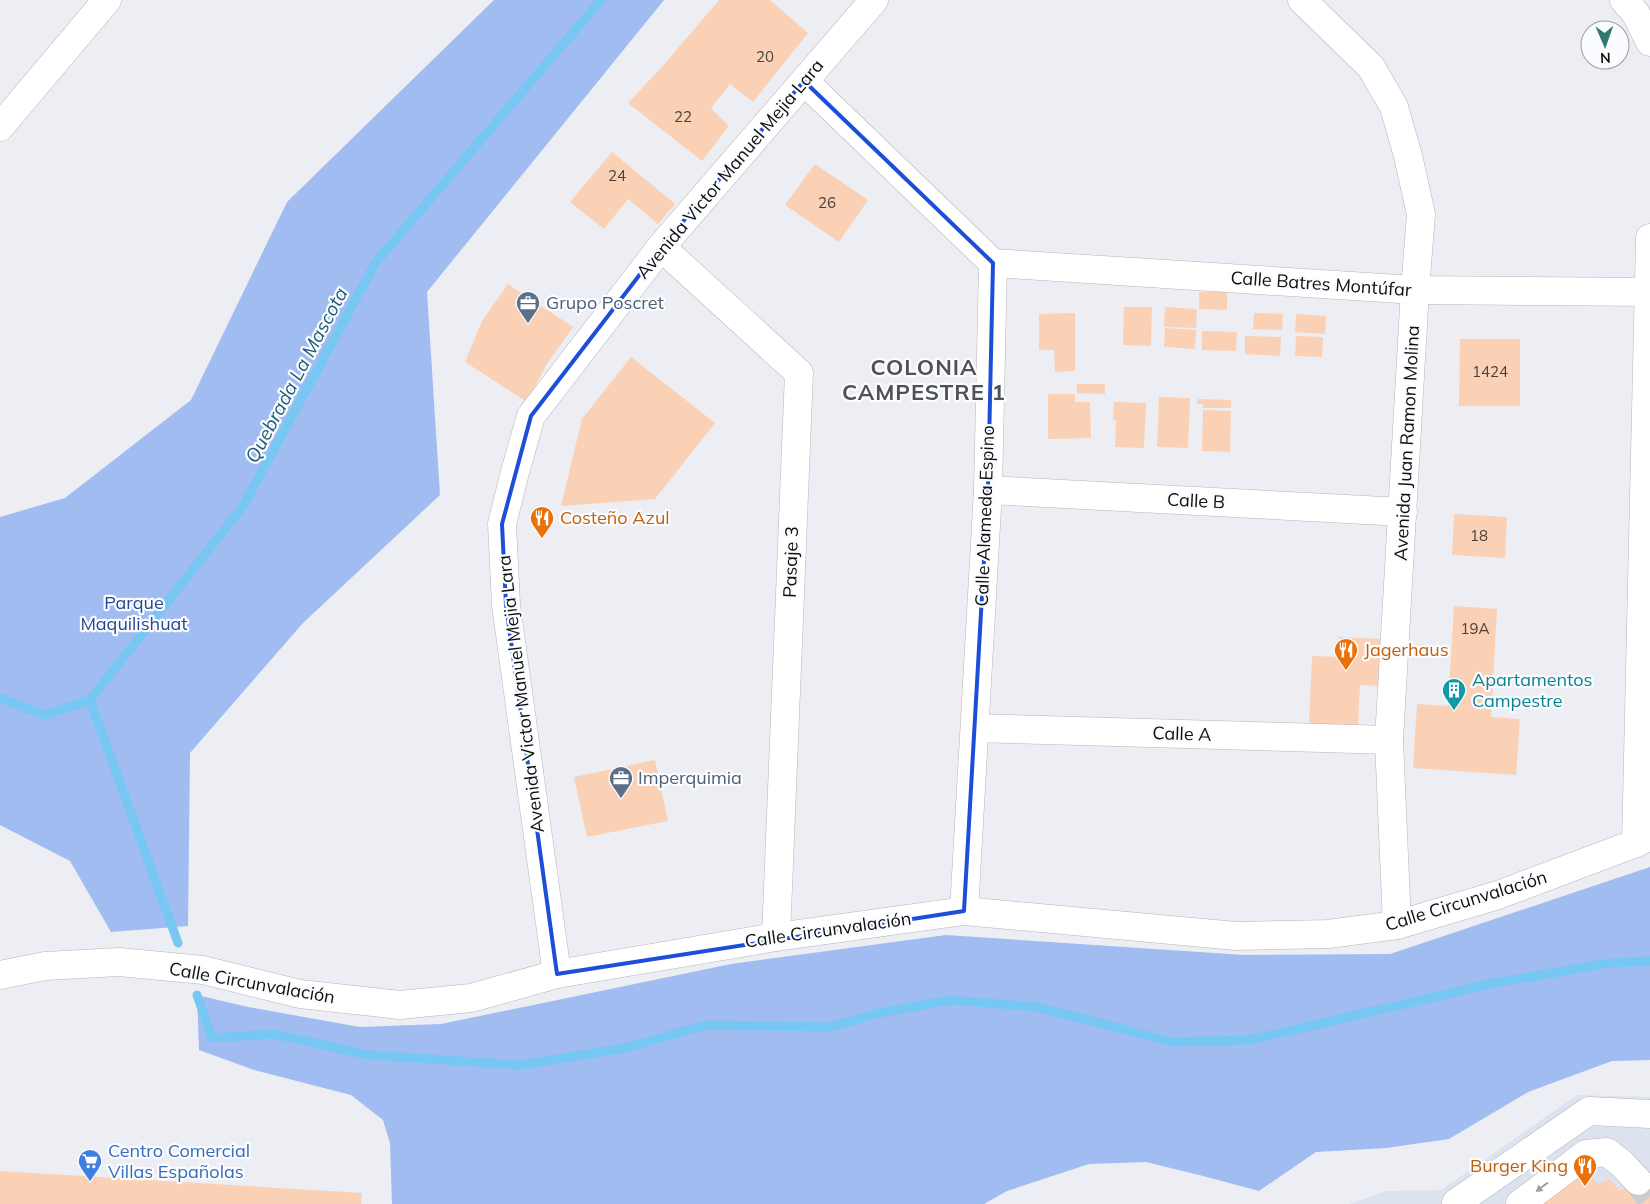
<svg xmlns="http://www.w3.org/2000/svg" width="1650" height="1204" font-family="Mulish,sans-serif">
	<style>
		.built { fill: #dde3ee }
		.green { fill: #a1bcf1 }
		.lines { fill: none; stroke-linecap: round; stroke-linejoin: round }
		.stream { stroke: #76c7f1; stroke-width: 9 }
		.building { fill: #fad1b5 }
		.minor-tunnel { stroke: #cbcdd1; stroke-width: 28; stroke-dasharray: 28 14; stroke-linecap: butt }
		.minor-casing { stroke: #b4b6ba; stroke-width: 29 }
		.minor { stroke: #fff; stroke-width: 28 }
		.oneway { fill: #9f9fa0 }
		.marked { fill: none; stroke: #1d4ed8; stroke-width: 4; stroke-linejoin: round }
		.labels { text-anchor: middle; stroke-width: 4.5; stroke-linejoin: round; paint-order: stroke }
		.number-label { font-size: 15px; fill: #4a403a }
		.street-label { font-size: 18px; fill: #0f0f11; stroke: #fafcfe }
		.service-label { font-size: 18px; fill: #4e5e75; stroke: #fafcfe; text-anchor: start }
		.food-label { font-size: 18px; fill: #c56008; stroke: #fafcfe; text-anchor: start }
		.park-label { font-size: 18px; fill: #254791; stroke: #fafcfe }
		.culture-label { font-size: 18px; fill: #0d838f; stroke: #fafcfe; text-anchor: start }
		.shop-label { font-size: 18px; fill: #366cbe; stroke: #fafcfe; text-anchor: start }
		.water-label { font-size: 19px; font-style: italic; fill: #1c5a77; stroke: #fafcfe }
		.district-label { font-size: 22px; font-weight: bold; letter-spacing: 1px; fill: #4f5155; stroke: #fafcfe }
	</style>
	<rect width="100%" height="100%" fill="#eceef3"/>
	<!-- built -->
	<path class="built" d="M 1577,1095 L 1650,1097 L 1650,1204 L 1350,1204 L 1386,1191 L 1441,1190 Z"/>
	<!-- green -->
	<g class="green">
		<path d="M 494,0 L 664,0 L 427,292 L 440,495 L 303,623 L 190,753 L 188,926 L 111,932 L 70,861 L 0,825 L 0,517 L 65,498 L 191,400 L 287,202 Z"/>
		<path d="M 1650,867 L 1650,1060 L 1612,1061 L 1528,1092 L 1449,1139 L 1386,1148 L 1316,1152 L 1259,1191 L 1203,1176 L 1146,1162 L 1089,1164 L 1007,1191 L 984,1204 L 392,1204 L 390,1143 L 383,1120 L 351,1095 L 254,1070 L 199,1050 L 197,995 L 248,1007 L 360,1027 L 441,1024 L 731,964 L 946,935 L 1244,955 L 1390,954 Z"/>
	</g>
	<g class="lines">
		<!-- stream -->
		<g class="stream">
			<path d="M 0,698 L 44,715 L 90,700 L 243,506 L 376,262 L 601,0"/>
			<path d="M 90,700 L 178,943"/>
			<path d="M 197,995 L 212,1038 L 274,1034 L 369,1055 L 520,1065 L 625,1048 L 706,1025 L 830,1027 L 879,1013 L 950,1000 L 1037,1007 L 1172,1042 L 1250,1040 L 1494,983 L 1610,963 L 1650,961"/>
		</g>
	</g>
	<!-- building -->
	<g class="building">
		<path d="M 719,0 L 770,0 L 808,33 L 753,102 L 730,84 L 711,108 L 729,126 L 702,161 L 628,103 L 661,68 Z"/>
		<path d="M 612,152 L 675,204 L 658,224 L 628,199 L 604,229 L 570,202 Z"/>
		<path d="M 815,164 L 868,200 L 839,242 L 785,205 Z"/>
		<path d="M 508,284 L 573,327 L 547,364 L 527,402 L 465,362 L 482,321 Z"/>
		<path d="M 1199,292 L 1227,292 L 1227,310 L 1199,309 Z"/>
		<path d="M 1124,307 L 1152,307 L 1151,346 L 1123,345 Z"/>
		<path d="M 1165,307 L 1197,309 L 1196,328 L 1164,327 Z"/>
		<path d="M 1075,313 L 1075,371 L 1055,372 L 1054,350 L 1039,350 L 1039,314 Z"/>
		<path d="M 1254,313 L 1283,314 L 1282,330 L 1253,329 Z"/>
		<path d="M 1296,314 L 1326,316 L 1325,334 L 1295,332 Z"/>
		<path d="M 1165,328 L 1196,330 L 1195,349 L 1164,347 Z"/>
		<path d="M 1202,331 L 1237,332 L 1236,351 L 1202,350 Z"/>
		<path d="M 1245,336 L 1281,337 L 1280,356 L 1245,354 Z"/>
		<path d="M 1296,336 L 1323,337 L 1322,357 L 1295,356 Z"/>
		<path d="M 1460,339 L 1520,339 L 1520,406 L 1459,406 Z"/>
		<path d="M 631,357 L 715,423 L 655,499 L 561,506 L 582,419 Z"/>
		<path d="M 1077,384 L 1105,384 L 1105,394 L 1077,393 Z"/>
		<path d="M 1048,394 L 1075,394 L 1075,402 L 1090,402 L 1091,438 L 1048,439 Z"/>
		<path d="M 1159,397 L 1190,398 L 1188,448 L 1157,447 Z"/>
		<path d="M 1198,399 L 1231,400 L 1231,408 L 1203,408 L 1203,404 L 1197,404 Z"/>
		<path d="M 1114,402 L 1146,403 L 1144,448 L 1115,447 L 1116,420 L 1113,420 Z"/>
		<path d="M 1203,410 L 1231,411 L 1230,452 L 1202,451 Z"/>
		<path d="M 1454,514 L 1507,517 L 1505,558 L 1452,555 Z"/>
		<path d="M 1454,606 L 1497,609 L 1491,717 L 1520,719 L 1516,775 L 1413,768 L 1417,704 L 1448,706 Z"/>
		<path d="M 1339,637 L 1383,639 L 1380,686 L 1360,685 L 1358,726 L 1309,723 L 1312,656 L 1338,657 Z"/>
		<path d="M 655,760 L 668,821 L 587,837 L 574,777 Z"/>
		<path d="M 1584,1166 L 1597,1184 L 1610,1179 L 1619,1191 L 1638,1181 L 1650,1171 L 1650,1204 L 1538,1204 Z"/>
		<path d="M 0,1171 L 362,1193 L 361,1204 L 0,1204 Z"/>
	</g>
	<g class="lines">
		<!-- minor-tunnel -->
		<path class="minor-tunnel" d="M 1638,1181 L 1650,1197"/>
		<!-- minor casing -->
		<g class="minor-casing">
			<g id="minor">
				<path d="M 1302,0 L 1371,67 L 1394,107 L 1408,156 L 1421,214 L 1415,290 L 1389,740 L 1397,925"/>
				<path d="M 1624,0 L 1636,14 L 1650,42"/>
				<path d="M 804,81 L 993,263 L 988,490 L 964,911"/>
				<path d="M 0,127 L 107,0"/>
				<path d="M 661,247 L 799,373 L 776,937"/>
				<path d="M 993,263 L 1415,290 L 1650,292"/>
				<path d="M 988,490 L 1403,512"/>
				<path d="M 975,728 L 1389,740"/>
				<path d="M 1636,843 L 1650,238"/>
				<path d="M 557,974 L 506,605 L 502,524 L 515,472 L 531,416 L 661,247 L 874,0"/>
				<path d="M 0,975 L 45,966 L 119,962 L 203,970 L 300,994 L 400,1005 L 471,998 L 557,974 L 776,937 L 964,911 L 1236,936 L 1328,934 L 1397,925 L 1498,895 L 1636,843 L 1650,836"/>
				<path d="M 1456,1203 L 1589,1111 L 1650,1114"/>
				<path d="M 1520,1204 L 1586,1154 L 1607,1152 L 1622,1164 L 1638,1181"/>
			</g>
		</g>
		<!-- minor -->
		<use href="#minor" class="minor"/>
	</g>
	<!-- one-way arrows -->
	<defs><path id="oneway-solid" d="M-6-.8H1V-3.2L6.5 0L1 3.2V.8H-6Z" transform="scale(1.25)"/></defs>
	<use class="oneway" href="#oneway-solid" transform="translate(1542 1187) rotate(143)"/>
	<!-- marked area -->
	<path class="marked" d="M 804,81 L 993,263 L 988,490 L 964,911 L 557,974 L 506,605 L 502,524 L 531,416 L 661,247 Z"/>
	<!-- icons -->
	<defs>
		<g id="office-pin" transform="scale(1.25)"><path d="M0 17L-7.5 6A9.5 9.5 0 1 1 7.5 6Z" fill="#5c6f8a" stroke="#fafcfe"/><path d="M-6-3h4V-5.5h4V-3h4V5H-6ZM-1-4.5V-3h2v-1.5ZM-6 0V1H6V0Z" fill="#fff"/></g>
		<g id="restaurant-pin" transform="scale(1.25)"><path d="M0 17L-7.5 6A9.5 9.5 0 1 1 7.5 6Z" fill="#e8710a" stroke="#fafcfe"/><path d="M-5-6h1v4h1v-4h1v4h1v-4h1v5L-1.5 .5V6h-2V.5L-5-1ZM5-6V6H3V1.5H1.5Q1.5-4 5-6Z" fill="#fff"/></g>
		<g id="building-pin" transform="scale(1.25)"><path d="M0 17L-7.5 6A9.5 9.5 0 1 1 7.5 6Z" fill="#0f9aa8" stroke="#fafcfe"/><path d="M-4-6H4V6H1V3H-1V6H-4ZM-2.5-4.3h1.7v1.8h-1.7ZM.8-4.3h1.7v1.8H.8ZM-2.5-1h1.7V.8h-1.7ZM.8-1h1.7V.8H.8Z" fill="#fff"/></g>
		<g id="supermarket-pin" transform="scale(1.25)"><path d="M0 17L-7.5 6A9.5 9.5 0 1 1 7.5 6Z" fill="#3f7fe0" stroke="#fafcfe"/><path d="M-6-5.5h2.5l.6 2H6L4.5 2H-2.5L-4.4-4H-6ZM-1.5 3.2a1.3 1.3 0 1 0 .1 0ZM3 3.2a1.3 1.3 0 1 0 .1 0Z" fill="#fff"/></g>
	</defs>
	<g fill-rule="evenodd">
		<use href="#office-pin" x="528" y="303"/>
		<use href="#restaurant-pin" x="542" y="518"/>
		<use href="#restaurant-pin" x="1346" y="650"/>
		<use href="#building-pin" x="1454" y="690"/>
		<use href="#office-pin" x="621" y="778"/>
		<use href="#supermarket-pin" x="90" y="1161"/>
		<use href="#restaurant-pin" x="1585" y="1166"/>
	</g>
	<g class="labels">
		<!-- number labels -->
		<g class="number-label">
			<text x="765" y="62">20</text>
			<text x="683" y="122">22</text>
			<text x="617" y="181">24</text>
			<text x="827" y="208">26</text>
			<text x="1490" y="377">1424</text>
			<text x="1479" y="541">18</text>
			<text x="1475" y="634">19A</text>
		</g>
		<!-- street labels -->
		<g class="street-label">
			<text transform="translate(730 169) rotate(-50)" y="6">Avenida Victor Manuel Mejia Lara</text>
			<text transform="translate(1321 284) rotate(4)" y="6">Calle Batres Montúfar</text>
			<text transform="translate(1407 443) rotate(-87)" y="6">Avenida Juan Ramon Molina</text>
			<text transform="translate(1196 501) rotate(3)" y="6">Calle B</text>
			<text transform="translate(985 516) rotate(-88)" y="6">Calle Alameda Espino</text>
			<text transform="translate(791 562) rotate(-88)" y="6">Pasaje 3</text>
			<text transform="translate(521 694) rotate(-97)" y="6">Avenida Victor Manuel Mejia Lara</text>
			<text transform="translate(1182 734) rotate(2)" y="6">Calle A</text>
			<text transform="translate(1466 901) rotate(-17)" y="6">Calle Circunvalación</text>
			<text transform="translate(828 930) rotate(-8)" y="6">Calle Circunvalación</text>
			<text transform="translate(252 983) rotate(10)" y="6">Calle Circunvalación</text>
		</g>
		<!-- service labels -->
		<g class="service-label">
			<text x="546" y="309">Grupo Poscret</text>
			<text x="638" y="784">Imperquimia</text>
		</g>
		<!-- food labels -->
		<g class="food-label">
			<text x="560" y="524">Costeño Azul</text>
			<text x="1364" y="656">Jagerhaus</text>
			<text x="1568" y="1172" text-anchor="end">Burger King</text>
		</g>
		<!-- park labels -->
		<g class="park-label">
			<text x="134" y="609">Parque<tspan x="134" dy="21">Maquilishuat</tspan></text>
		</g>
		<!-- culture labels -->
		<g class="culture-label">
			<text x="1472" y="686">Apartamentos<tspan x="1472" dy="21">Campestre</tspan></text>
		</g>
		<!-- shop labels -->
		<g class="shop-label">
			<text x="108" y="1157">Centro Comercial<tspan x="108" dy="21">Villas Españolas</tspan></text>
		</g>
		<!-- water labels -->
		<g class="water-label">
			<text transform="translate(296 375) rotate(-62)" y="7">Quebrada La Mascota</text>
		</g>
		<!-- district labels -->
		<g class="district-label">
			<text x="924" y="375">COLONIA<tspan x="924" dy="25">CAMPESTRE 1</tspan></text>
		</g>
	</g>
	<!-- north arrow -->
	<g transform="translate(1605 45) rotate(178)"><circle r="24" fill="#fafcfe" stroke="#9c9d9f"/>
	<path d="M0-4L9 19L0 12L-9 19Z" fill="#31786f"/>
	<text y="-8" font-size="14" font-weight="bold" text-anchor="middle" fill="#0f0f11">N</text>
	</g>
</svg>
